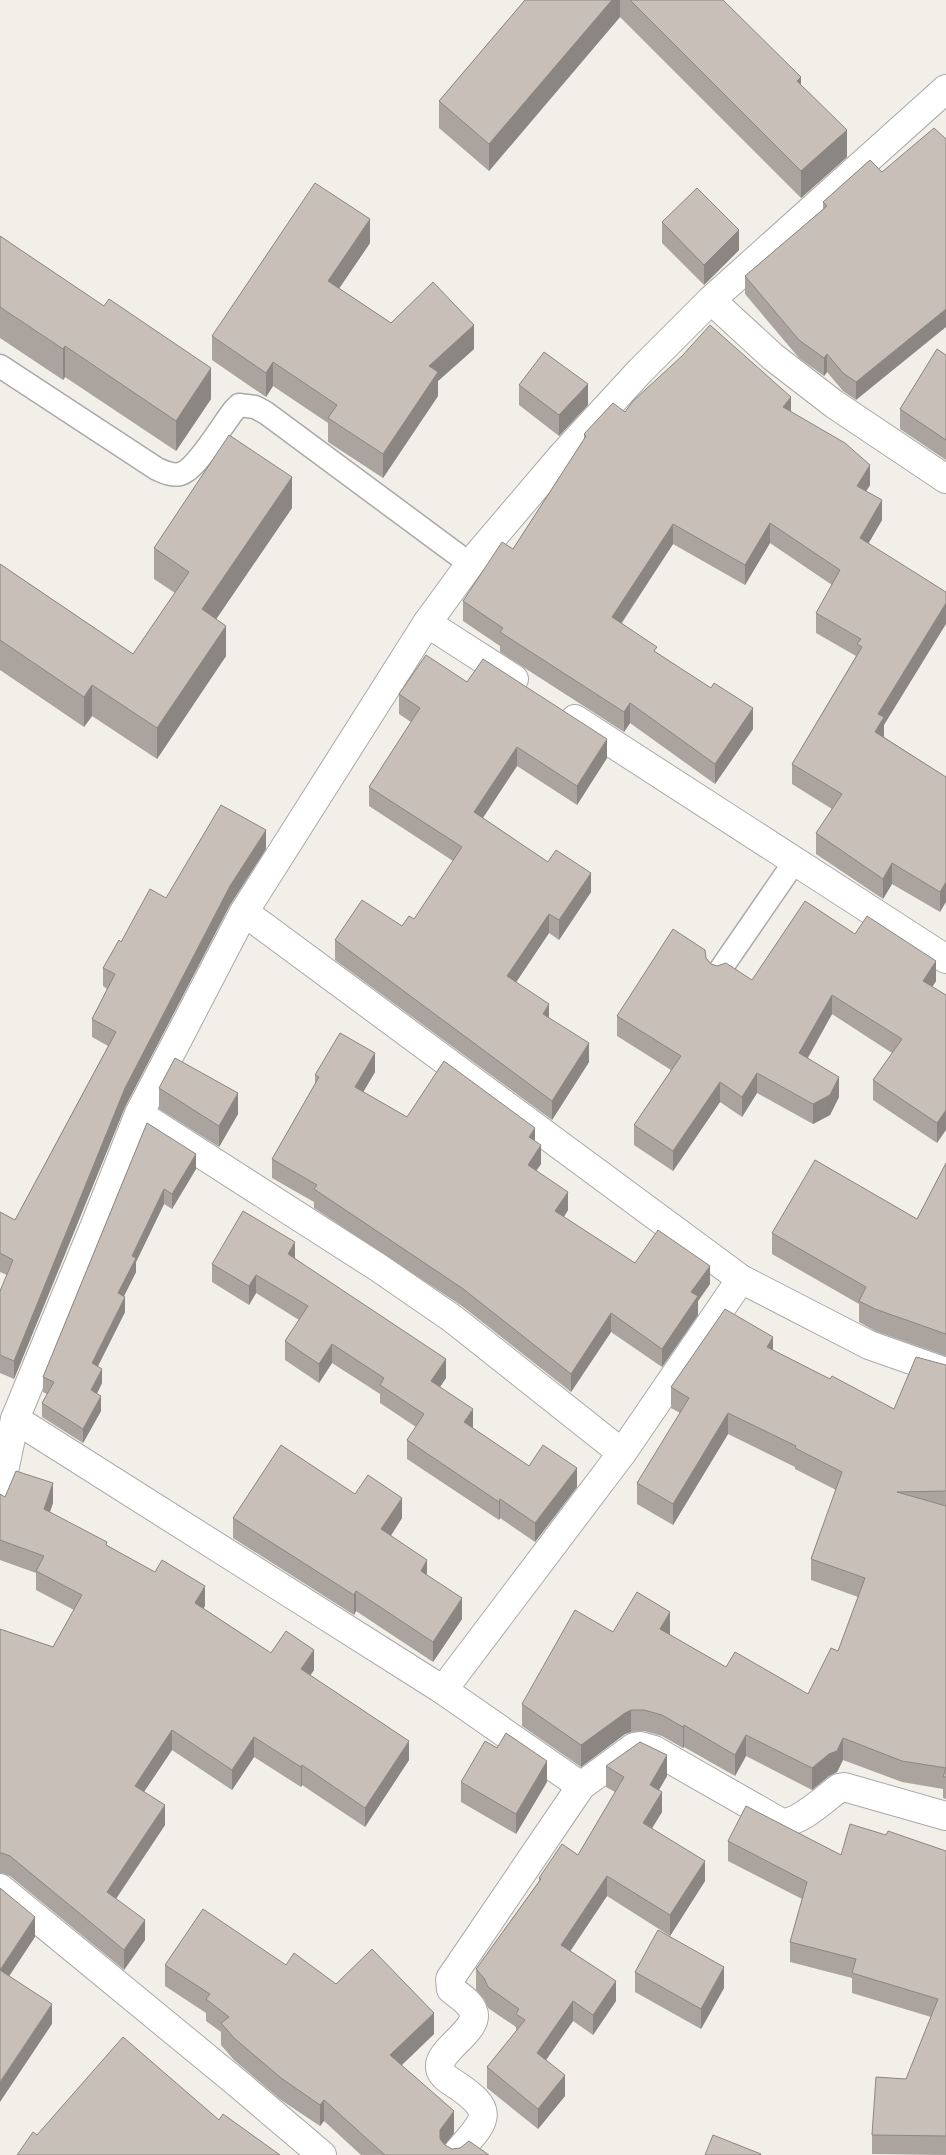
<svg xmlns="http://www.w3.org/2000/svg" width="946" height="2155" font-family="'Varela Round',sans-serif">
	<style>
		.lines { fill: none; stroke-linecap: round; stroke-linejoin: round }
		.lane-casing { stroke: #a9a9a9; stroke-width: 25 }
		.street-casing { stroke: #a9a9a9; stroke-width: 30 }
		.lane { stroke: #fff; stroke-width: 22 }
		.street { stroke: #fff; stroke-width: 28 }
		.wall { fill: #aba49e }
		.shaded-wall { fill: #8b8681 }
		.building { fill: #c7bfb8; stroke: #8b8681 }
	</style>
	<rect width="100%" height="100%" fill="#f2efe9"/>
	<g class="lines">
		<!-- lane casing -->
		<g class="lane-casing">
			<g id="lane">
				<path d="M 0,366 L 157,469 C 164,472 172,476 180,474 C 197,470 223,423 235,409 L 239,405 L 255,407 L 266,413 L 470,564"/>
				<path d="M 718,973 L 795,861"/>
			</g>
		</g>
		<!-- street casing -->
		<g class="street-casing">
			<g id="street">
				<path d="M 711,300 L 773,357 L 834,404 L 946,479"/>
				<path d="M 427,623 L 514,679"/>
				<path d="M 575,719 L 946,959"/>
				<path d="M 244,912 L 741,1279 L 869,1345 L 946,1372"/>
				<path d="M 139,1114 L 379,1268 L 453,1319 L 622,1453"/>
				<path d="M 15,1419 L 443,1690 L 622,1453 L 741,1279"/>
				<path d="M 0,1490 L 15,1419 L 95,1225 L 139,1114 L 244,912 L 427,623 L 470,564 L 561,457 L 640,371 L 711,300 L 946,89"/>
				<path d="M 443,1690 L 581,1786 L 634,1747 L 640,1746 L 654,1750 L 780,1822 C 796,1826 826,1798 839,1788 L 844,1787 L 946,1816"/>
				<path d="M 0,1888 L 236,2082 L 322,2155"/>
				<path d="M 455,2155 C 487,2119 498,2112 452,2082 C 447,2079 441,2075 440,2068 C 437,2050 481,2030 473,2011 C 470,2002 458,1995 451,1989 L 450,1979 L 581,1786"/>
			</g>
		</g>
		<!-- lane -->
		<use href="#lane" class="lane"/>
		<!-- street -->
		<use href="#street" class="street"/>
	</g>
	<!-- wall -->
	<g class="wall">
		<path d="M 525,0 L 723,0 L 801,85 L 847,157 L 801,198 L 620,17 L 489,171 L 439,128 L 439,101 Z"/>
		<path d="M 870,160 L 856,400 L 843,391 L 827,372 L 824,376 L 799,358 L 745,294 L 745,276 L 823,209 L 823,202 Z"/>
		<path d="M 662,222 L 739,250 L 704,285 L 662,243 Z"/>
		<path d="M 0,236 L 211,399 L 176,451 L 65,377 L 63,380 L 0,338 Z"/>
		<path d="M 370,243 L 339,288 L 391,323 L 474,349 L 438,381 L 438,396 L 383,478 L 328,442 L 328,423 L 273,386 L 266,397 L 212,360 L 212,336 Z"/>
		<path d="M 946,355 L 946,460 L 900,429 L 900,409 Z"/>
		<path d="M 519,385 L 588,405 L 559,436 L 519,405 Z"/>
		<path d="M 625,412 L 791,412 L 870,485 L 866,491 L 882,520 L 868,544 L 884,725 L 884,737 L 946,777 L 940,912 L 892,884 L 883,899 L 816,854 L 816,833 L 832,809 L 792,784 L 792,764 L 856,656 L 816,633 L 816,613 L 832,585 L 770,543 L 745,585 L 673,544 L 622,623 L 657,653 L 753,729 L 715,784 L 630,723 L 624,732 L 500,652 L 500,646 L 463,621 L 463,601 L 513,549 L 584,439 L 584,434 Z"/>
		<path d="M 292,508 L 216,619 L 226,656 L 157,759 L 92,716 L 84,727 L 0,670 L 0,564 L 133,654 L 175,593 L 154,579 L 154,548 Z"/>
		<path d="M 467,682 L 607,758 L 577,805 L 517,766 L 483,818 L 591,892 L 559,940 L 549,933 L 516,982 L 589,1062 L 552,1120 L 335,960 L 335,940 L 402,926 L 414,919 L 453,861 L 369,806 L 369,787 L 411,722 L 399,714 L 399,694 Z"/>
		<path d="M 266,849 L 230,905 L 125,1107 L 14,1379 L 0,1373 L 0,1291 L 7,1275 L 0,1272 L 0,1212 L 15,1220 L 108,1046 L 92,1037 L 92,1019 L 107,989 L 103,986 L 103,968 L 121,942 L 166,898 Z"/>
		<path d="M 855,934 L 936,981 L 932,987 L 946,995 L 937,1143 L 873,1100 L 873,1080 L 892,1053 L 832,1014 L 808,1058 L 839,1097 L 830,1115 L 813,1124 L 757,1093 L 742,1117 L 720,1102 L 673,1171 L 634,1145 L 634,1125 L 671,1070 L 617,1036 L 617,1016 L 706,958 L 711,964 L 752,980 Z"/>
		<path d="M 375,1072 L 363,1092 L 407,1117 L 535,1142 L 541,1164 L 536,1170 L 568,1210 L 564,1217 L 635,1263 L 710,1284 L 698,1301 L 698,1315 L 662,1367 L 611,1332 L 571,1392 L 462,1306 L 314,1208 L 314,1202 L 272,1178 L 272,1159 L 315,1084 L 315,1075 Z"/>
		<path d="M 159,1088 L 238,1114 L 219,1147 L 159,1109 Z"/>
		<path d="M 147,1123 L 196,1169 L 172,1209 L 164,1204 L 136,1262 L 136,1272 L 124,1296 L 125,1312 L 98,1366 L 102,1383 L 97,1394 L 101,1411 L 83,1443 L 42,1417 L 42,1403 L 47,1394 L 43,1392 L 43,1377 Z"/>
		<path d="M 946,1163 L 946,1356 L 875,1331 L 859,1322 L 859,1304 L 772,1254 L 772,1233 L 917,1219 Z"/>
		<path d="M 295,1258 L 446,1378 L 440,1387 L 473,1428 L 529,1466 L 577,1487 L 535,1542 L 500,1518 L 499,1520 L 407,1459 L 407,1440 L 416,1427 L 380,1403 L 380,1394 L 332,1363 L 319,1383 L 285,1360 L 285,1341 L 299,1320 L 256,1293 L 249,1305 L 212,1282 L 212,1264 Z"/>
		<path d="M 773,1350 L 830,1379 L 894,1409 L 946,1365 L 946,1799 L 943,1798 L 943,1789 L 902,1782 L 843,1760 L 837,1772 L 829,1776 L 812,1790 L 746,1756 L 735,1776 L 684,1747 L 683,1748 L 662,1736 L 644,1731 L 631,1732 L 625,1734 L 581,1767 L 522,1726 L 522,1704 L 613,1632 L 670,1633 L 669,1635 L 726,1667 L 808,1694 L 838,1651 L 858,1597 L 811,1580 L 811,1559 L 836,1490 L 795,1469 L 795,1467 L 728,1434 L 673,1525 L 637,1504 L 637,1483 L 680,1413 L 671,1408 L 671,1387 Z"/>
		<path d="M 0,1494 L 5,1497 L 53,1503 L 50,1512 L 107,1545 L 205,1606 L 203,1608 L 271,1653 L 314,1670 L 310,1675 L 409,1760 L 365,1827 L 302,1785 L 301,1787 L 254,1757 L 232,1790 L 172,1750 L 144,1792 L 165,1825 L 116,1899 L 145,1940 L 124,1970 L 10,1876 L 2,1873 L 0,1873 L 0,1629 L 53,1647 L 74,1610 L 36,1590 L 36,1573 L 0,1560 Z"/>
		<path d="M 355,1494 L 402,1518 L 391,1536 L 427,1575 L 462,1619 L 433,1662 L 356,1611 L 354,1615 L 233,1538 L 233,1518 Z"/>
		<path d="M 606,1766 L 667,1776 L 659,1790 L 662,1812 L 652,1828 L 705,1881 L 670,1936 L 607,1896 L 570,1951 L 616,2001 L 593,2035 L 573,2021 L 546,2060 L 565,2096 L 538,2129 L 487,2088 L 487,2067 L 516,2032 L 516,2027 L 488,2008 L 484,1999 L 476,1990 L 476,1969 L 539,1881 L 539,1878 L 578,1855 L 615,1792 L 606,1787 Z"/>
		<path d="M 461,1782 L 547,1782 L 516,1834 L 461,1802 Z"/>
		<path d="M 728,1841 L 841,1855 L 946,1851 L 946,2155 L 872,2154 L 872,2135 L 906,2079 L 931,2017 L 852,1993 L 852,1978 L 790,1962 L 790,1942 L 802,1899 L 728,1861 Z"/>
		<path d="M 165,1965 L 286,1965 L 336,1984 L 434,2034 L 402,2065 L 454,2133 L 445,2145 L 452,2149 L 489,2155 L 361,2155 L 324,2121 L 320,2126 L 281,2100 L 234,2060 L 221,2045 L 221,2032 L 206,2021 L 206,2013 L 165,1986 Z"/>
		<path d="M 635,1972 L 724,1988 L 701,2029 L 635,1992 Z"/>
	</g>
	<!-- shaded-wall -->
	<g class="shaded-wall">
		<path d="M 612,0 L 620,0 L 620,17 L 489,171 L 489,144 Z"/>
		<path d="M 801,77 L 801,104 L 797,81 Z"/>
		<path d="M 847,130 L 847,157 L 801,198 L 801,171 Z"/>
		<path d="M 370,219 L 370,243 L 328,305 L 328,281 Z"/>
		<path d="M 739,230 L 739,250 L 704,285 L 704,265 Z"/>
		<path d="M 946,309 L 946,327 L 856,400 L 856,382 Z"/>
		<path d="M 474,325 L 474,349 L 438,381 L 438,396 L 383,478 L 383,454 L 429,366 Z"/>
		<path d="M 65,346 L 65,377 L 63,380 L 63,349 Z"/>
		<path d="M 827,354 L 827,372 L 824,376 L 824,358 Z"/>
		<path d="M 273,362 L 273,386 L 266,397 L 266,373 Z"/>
		<path d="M 211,368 L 211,399 L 176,451 L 176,421 Z"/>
		<path d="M 588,384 L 588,405 L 559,436 L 559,415 Z"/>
		<path d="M 791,397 L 791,417 L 783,407 Z"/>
		<path d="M 870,465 L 870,485 L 857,506 L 857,486 Z"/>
		<path d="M 292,477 L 292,508 L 202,640 L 202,609 Z"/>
		<path d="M 882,500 L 882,520 L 860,558 L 860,538 Z"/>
		<path d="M 770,523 L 770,543 L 745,585 L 745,565 Z"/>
		<path d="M 673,524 L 673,544 L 612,637 L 612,617 Z"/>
		<path d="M 946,603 L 946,624 L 884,725 L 884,737 L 875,732 L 878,714 Z"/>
		<path d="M 226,626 L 226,656 L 157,759 L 157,728 Z"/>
		<path d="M 92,685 L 92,716 L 84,727 L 84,697 Z"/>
		<path d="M 630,703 L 630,723 L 624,732 L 624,712 Z"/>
		<path d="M 753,708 L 753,729 L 715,784 L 715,764 Z"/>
		<path d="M 607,739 L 607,758 L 577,805 L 577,786 Z"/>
		<path d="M 517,747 L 517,766 L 474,831 L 474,812 Z"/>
		<path d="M 266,830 L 266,849 L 230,905 L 125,1107 L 14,1379 L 14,1361 L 125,1088 L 230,886 Z"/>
		<path d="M 892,863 L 892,884 L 883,899 L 883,879 Z"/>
		<path d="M 591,873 L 591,892 L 559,940 L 559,920 Z"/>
		<path d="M 946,882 L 946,902 L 940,912 L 940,892 Z"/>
		<path d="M 549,914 L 549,933 L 507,996 L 507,976 Z"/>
		<path d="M 936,961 L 936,981 L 923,1001 L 923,981 Z"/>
		<path d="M 832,995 L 832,1014 L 799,1073 L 799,1053 Z"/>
		<path d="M 549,1004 L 549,1023 L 543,1014 Z"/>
		<path d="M 589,1043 L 589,1062 L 552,1120 L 552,1101 Z"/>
		<path d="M 375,1053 L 375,1072 L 355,1106 L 355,1087 Z"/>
		<path d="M 757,1073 L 757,1093 L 742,1117 L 742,1097 Z"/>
		<path d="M 839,1077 L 839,1097 L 830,1115 L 813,1124 L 813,1104 Z"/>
		<path d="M 720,1082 L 720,1102 L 673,1171 L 673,1151 Z"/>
		<path d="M 238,1093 L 238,1114 L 219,1147 L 219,1126 Z"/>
		<path d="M 946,1110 L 946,1130 L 937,1143 L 937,1123 Z"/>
		<path d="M 535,1128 L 535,1146 L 529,1137 Z"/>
		<path d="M 541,1145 L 541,1164 L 528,1183 L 528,1165 Z"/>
		<path d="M 196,1154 L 196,1169 L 172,1209 L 172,1194 Z"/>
		<path d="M 164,1189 L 164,1204 L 136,1262 L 136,1272 L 118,1308 L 118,1293 L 132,1256 Z"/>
		<path d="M 568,1192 L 568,1210 L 555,1230 L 555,1211 Z"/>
		<path d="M 295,1242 L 295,1261 L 288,1254 Z"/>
		<path d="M 710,1266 L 710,1284 L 698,1301 L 698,1315 L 662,1367 L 662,1349 L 691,1292 Z"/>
		<path d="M 256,1275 L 256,1293 L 249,1305 L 249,1286 Z"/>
		<path d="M 125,1297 L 125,1312 L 92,1378 L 92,1363 Z"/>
		<path d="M 611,1313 L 611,1332 L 571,1392 L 571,1374 Z"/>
		<path d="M 773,1337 L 773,1359 L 767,1347 Z"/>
		<path d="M 332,1344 L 332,1363 L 319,1383 L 319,1364 Z"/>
		<path d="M 446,1359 L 446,1378 L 431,1400 L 431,1381 Z"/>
		<path d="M 102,1369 L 102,1383 L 91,1405 L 91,1390 Z"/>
		<path d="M 101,1396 L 101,1411 L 83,1443 L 83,1429 Z"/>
		<path d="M 473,1409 L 473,1428 L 464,1422 Z"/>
		<path d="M 728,1413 L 728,1434 L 673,1525 L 673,1504 Z"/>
		<path d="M 577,1468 L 577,1487 L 535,1542 L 535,1523 Z"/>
		<path d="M 53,1483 L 53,1503 L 44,1528 L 44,1509 Z"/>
		<path d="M 402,1498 L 402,1518 L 381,1550 L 381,1529 Z"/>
		<path d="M 500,1499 L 500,1518 L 499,1520 L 499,1502 Z"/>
		<path d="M 427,1560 L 427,1581 L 421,1571 Z"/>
		<path d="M 205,1586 L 205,1606 L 195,1622 L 195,1603 Z"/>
		<path d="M 356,1591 L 356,1611 L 354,1615 L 354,1595 Z"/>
		<path d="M 462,1598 L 462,1619 L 433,1662 L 433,1642 Z"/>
		<path d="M 670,1612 L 670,1633 L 660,1651 L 660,1629 Z"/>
		<path d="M 314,1650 L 314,1670 L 301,1689 L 301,1669 Z"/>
		<path d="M 631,1710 L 631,1732 L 625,1734 L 581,1767 L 581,1745 L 625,1713 Z"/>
		<path d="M 684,1725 L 684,1747 L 683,1748 L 683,1727 Z"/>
		<path d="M 172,1730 L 172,1750 L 135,1805 L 135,1786 Z"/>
		<path d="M 746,1735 L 746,1756 L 735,1776 L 735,1755 Z"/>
		<path d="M 254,1737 L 254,1757 L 232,1790 L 232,1770 Z"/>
		<path d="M 843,1738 L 843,1760 L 837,1772 L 829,1776 L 812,1790 L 812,1768 Z"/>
		<path d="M 409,1741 L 409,1760 L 365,1827 L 365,1808 Z"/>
		<path d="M 667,1755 L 667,1776 L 650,1805 L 650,1785 Z"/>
		<path d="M 547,1761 L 547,1782 L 516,1834 L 516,1814 Z"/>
		<path d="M 302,1765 L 302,1785 L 301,1787 L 301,1767 Z"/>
		<path d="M 662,1792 L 662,1812 L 643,1843 L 643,1823 Z"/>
		<path d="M 165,1805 L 165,1825 L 107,1912 L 107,1892 Z"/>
		<path d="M 705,1861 L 705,1881 L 670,1936 L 670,1915 Z"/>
		<path d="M 607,1876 L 607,1896 L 561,1965 L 561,1945 Z"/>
		<path d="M 35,1917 L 35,1937 L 0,1990 L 0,1970 Z"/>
		<path d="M 145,1920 L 145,1940 L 124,1970 L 124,1950 Z"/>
		<path d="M 724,1967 L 724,1988 L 701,2029 L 701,2009 Z"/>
		<path d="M 616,1981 L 616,2001 L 593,2035 L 593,2015 Z"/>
		<path d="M 573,2001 L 573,2021 L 537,2073 L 537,2053 Z"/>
		<path d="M 52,2004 L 52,2024 L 0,2102 L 0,2082 Z"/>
		<path d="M 434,2013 L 434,2034 L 390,2076 L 390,2055 Z"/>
		<path d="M 565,2075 L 565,2096 L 538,2129 L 538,2109 Z"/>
		<path d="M 324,2100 L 324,2121 L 320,2126 L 320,2105 Z"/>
		<path d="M 454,2111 L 454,2133 L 440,2151 L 440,2130 Z"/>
	</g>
	<!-- building -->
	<g class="building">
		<path d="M 525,0 L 612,0 L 489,144 L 439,101 Z"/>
		<path d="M 630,0 L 723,0 L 801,77 L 797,81 L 847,130 L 801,171 Z"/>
		<path d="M 934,128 L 946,139 L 946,309 L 856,382 L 843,373 L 827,354 L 824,358 L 799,340 L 745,276 L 827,206 L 823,202 L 870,160 L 882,172 Z"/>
		<path d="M 315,183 L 370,219 L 328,281 L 391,323 L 433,282 L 474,325 L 429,366 L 438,372 L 383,454 L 328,418 L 337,405 L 273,362 L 266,373 L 212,336 Z"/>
		<path d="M 697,188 L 739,230 L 704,265 L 662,222 Z"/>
		<path d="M 0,236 L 104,306 L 109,299 L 211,368 L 176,421 L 65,346 L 63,349 L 0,307 Z"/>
		<path d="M 710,325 L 791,397 L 783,407 L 845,443 L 870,465 L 857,486 L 882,500 L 860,538 L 946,592 L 946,603 L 878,714 L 884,717 L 875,732 L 946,777 L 946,882 L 940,892 L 892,863 L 883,879 L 816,833 L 842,794 L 792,764 L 862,647 L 857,644 L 861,639 L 816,613 L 840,570 L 770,523 L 745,565 L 673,524 L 612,617 L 657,647 L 654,651 L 711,688 L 714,683 L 753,708 L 715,764 L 630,703 L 624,712 L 500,632 L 503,628 L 463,601 L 502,542 L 513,549 L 586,436 L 584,434 L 613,403 L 625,412 L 633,401 L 682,356 Z"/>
		<path d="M 937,349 L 946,355 L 946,440 L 900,409 Z"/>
		<path d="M 544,352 L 588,384 L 559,415 L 519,385 Z"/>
		<path d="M 229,435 L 292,477 L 202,609 L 226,626 L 157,728 L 92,685 L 84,697 L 0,640 L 0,564 L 133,654 L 189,572 L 154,548 Z"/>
		<path d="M 426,655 L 467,682 L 483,659 L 607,739 L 577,786 L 517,747 L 474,812 L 548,862 L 556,850 L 591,873 L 559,920 L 549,914 L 507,976 L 549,1004 L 543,1014 L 589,1043 L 552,1101 L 335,940 L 362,900 L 402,926 L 409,916 L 414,919 L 462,847 L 369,787 L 420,708 L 399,694 Z"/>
		<path d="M 221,805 L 266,830 L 230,886 L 125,1088 L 14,1361 L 0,1355 L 0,1291 L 13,1260 L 0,1253 L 0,1212 L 15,1220 L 116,1032 L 92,1019 L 115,974 L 103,968 L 119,940 L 121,942 L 150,889 L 166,898 Z"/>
		<path d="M 805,901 L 855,934 L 867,916 L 936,961 L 923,981 L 946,995 L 946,1110 L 937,1123 L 873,1080 L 902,1039 L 832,995 L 799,1053 L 839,1077 L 830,1095 L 813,1104 L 757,1073 L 742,1097 L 720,1082 L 673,1151 L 634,1125 L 681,1056 L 617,1016 L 673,929 L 705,950 L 706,958 L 711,964 L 717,966 L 726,963 L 752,980 Z"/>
		<path d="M 340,1033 L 375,1053 L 355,1087 L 407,1117 L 444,1061 L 535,1128 L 529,1137 L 541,1145 L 528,1165 L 568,1192 L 555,1211 L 635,1263 L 658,1230 L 710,1266 L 691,1292 L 698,1296 L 662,1349 L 611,1313 L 571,1374 L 462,1288 L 314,1189 L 317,1185 L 272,1159 L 319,1077 L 315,1075 Z"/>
		<path d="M 175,1058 L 238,1093 L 219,1126 L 159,1088 Z"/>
		<path d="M 147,1123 L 196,1154 L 172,1194 L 164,1189 L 132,1256 L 136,1258 L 118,1293 L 125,1297 L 92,1363 L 102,1369 L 91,1390 L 101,1396 L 83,1429 L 42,1403 L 54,1382 L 43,1377 Z"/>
		<path d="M 815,1160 L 917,1219 L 946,1163 L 946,1334 L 875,1309 L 859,1301 L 866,1287 L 772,1233 Z"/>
		<path d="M 243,1211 L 295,1242 L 288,1254 L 446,1359 L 431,1381 L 473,1409 L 464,1422 L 529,1466 L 543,1445 L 577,1468 L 535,1523 L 500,1499 L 499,1502 L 407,1440 L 424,1414 L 380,1385 L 384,1378 L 332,1344 L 319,1364 L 285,1341 L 308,1306 L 256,1275 L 249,1286 L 212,1264 Z"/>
		<path d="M 725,1309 L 773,1337 L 767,1347 L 830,1379 L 832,1376 L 894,1409 L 916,1357 L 946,1365 L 946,1491 L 897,1492 L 946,1506 L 946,1777 L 943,1777 L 946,1768 L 902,1761 L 843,1738 L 837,1751 L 829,1754 L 812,1768 L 746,1735 L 735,1755 L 684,1725 L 683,1727 L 662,1715 L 644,1710 L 631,1710 L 625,1713 L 581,1745 L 522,1704 L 575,1610 L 613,1632 L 637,1592 L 670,1612 L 660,1629 L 726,1667 L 735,1652 L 808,1694 L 831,1648 L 838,1651 L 865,1578 L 811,1559 L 842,1472 L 795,1448 L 796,1446 L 728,1413 L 673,1504 L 637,1483 L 689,1398 L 671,1387 Z"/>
		<path d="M 281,1445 L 355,1494 L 368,1475 L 402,1498 L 381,1529 L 427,1560 L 421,1571 L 462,1598 L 433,1642 L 356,1591 L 354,1595 L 233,1518 Z"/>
		<path d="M 16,1471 L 53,1483 L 44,1509 L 107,1542 L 106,1545 L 155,1572 L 162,1560 L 205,1586 L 195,1603 L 271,1653 L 286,1631 L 314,1650 L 301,1669 L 409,1741 L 365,1808 L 302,1765 L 301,1767 L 254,1737 L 232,1770 L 172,1730 L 135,1786 L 165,1805 L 107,1892 L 145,1920 L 124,1950 L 10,1856 L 2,1853 L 0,1853 L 0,1629 L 53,1647 L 82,1595 L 36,1571 L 44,1556 L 0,1540 L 0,1494 L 5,1497 Z"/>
		<path d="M 506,1733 L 547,1761 L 516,1814 L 461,1782 L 485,1741 L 497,1748 Z"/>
		<path d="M 640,1742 L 667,1755 L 650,1785 L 662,1792 L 643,1823 L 705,1861 L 670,1915 L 607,1876 L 561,1945 L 616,1981 L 593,2015 L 573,2001 L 537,2053 L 565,2075 L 538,2109 L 487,2067 L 525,2020 L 516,2014 L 519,2009 L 488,1987 L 484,1978 L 476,1969 L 541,1879 L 539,1878 L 562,1844 L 578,1855 L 624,1777 L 606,1766 Z"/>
		<path d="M 746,1806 L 841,1855 L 850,1824 L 886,1835 L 888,1831 L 946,1851 L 946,2136 L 872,2135 L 876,2077 L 906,2079 L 938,1999 L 852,1973 L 856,1959 L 790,1942 L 807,1882 L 728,1841 Z"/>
		<path d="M 0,1888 L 35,1917 L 0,1970 L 52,2004 L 0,2082 Z"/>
		<path d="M 203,1909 L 286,1965 L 294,1953 L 336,1984 L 372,1949 L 434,2013 L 390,2055 L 454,2111 L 440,2130 L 440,2139 L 445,2145 L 452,2149 L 460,2148 L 469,2141 L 489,2155 L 385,2155 L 324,2100 L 320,2105 L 281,2078 L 234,2038 L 221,2023 L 229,2017 L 206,1999 L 210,1994 L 165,1965 Z"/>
		<path d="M 658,1930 L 724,1967 L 701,2009 L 635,1972 Z"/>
		<path d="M 123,2037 L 219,2120 L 223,2114 L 280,2155 L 17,2155 L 33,2132 L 37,2135 Z"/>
		<path d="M 713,2135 L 761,2154 L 760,2155 L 705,2155 Z"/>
	</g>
</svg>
